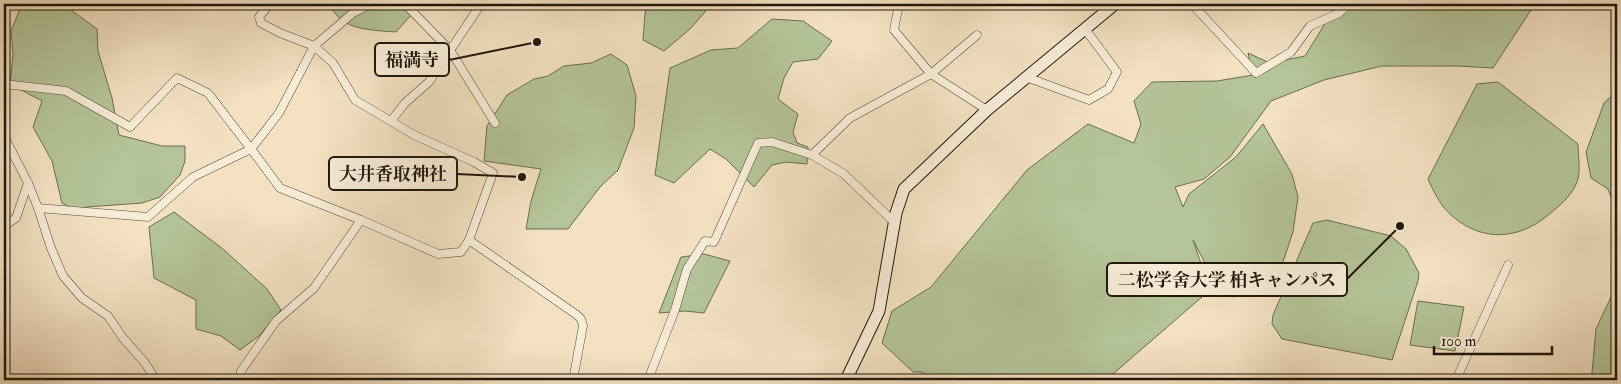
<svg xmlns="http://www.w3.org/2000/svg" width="1621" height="384" font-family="'IM FELL Double Pica','Noto Serif JP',serif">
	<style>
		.green { fill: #b4c498; stroke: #6a6e53 }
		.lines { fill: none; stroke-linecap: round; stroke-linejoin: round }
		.street-casing { stroke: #554a3b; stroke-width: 9 }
		.secondary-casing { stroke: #20170e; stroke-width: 13 }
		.street { stroke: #f7ecd7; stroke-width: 8 }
		.secondary { stroke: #f7ecd7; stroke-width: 11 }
		.leader { fill: none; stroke: #20170e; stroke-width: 2 }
		.callout-dot { fill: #20170e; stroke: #f7ecd7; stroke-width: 2 }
		.callout { fill: #f7ecd7; stroke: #20170e; stroke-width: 2 }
		.callout-label { font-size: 18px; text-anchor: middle; font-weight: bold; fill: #20170e }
	</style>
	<rect width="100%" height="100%" fill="#f3e1c2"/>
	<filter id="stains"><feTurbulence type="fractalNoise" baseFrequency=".004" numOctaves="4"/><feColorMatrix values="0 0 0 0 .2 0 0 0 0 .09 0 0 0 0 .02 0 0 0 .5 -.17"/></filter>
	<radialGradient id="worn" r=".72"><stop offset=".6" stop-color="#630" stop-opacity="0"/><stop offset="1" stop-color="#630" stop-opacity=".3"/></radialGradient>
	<!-- green -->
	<g class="green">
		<path d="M 22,4 L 63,4 L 97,29 L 98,51 L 112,98 L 119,135 L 162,146 L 185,146 L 185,161 L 180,175 L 160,197 L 142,203 L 87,207 L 76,210 L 62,203 L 52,161 L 33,127 L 42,101 L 10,84 L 13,54 L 11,31 Z"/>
		<path d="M 329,4 L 413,4 L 412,14 L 396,32 C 382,31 356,30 345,22 C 338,18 333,11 329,4 Z"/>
		<path d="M 648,4 L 712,4 L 690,29 L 664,51 L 643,40 L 645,13 Z"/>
		<path d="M 1337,4 L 1535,4 L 1493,68 L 1457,66 L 1382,66 L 1324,80 L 1271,101 L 1230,157 L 1204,179 L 1175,187 L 1183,207 L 1189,194 L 1236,157 L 1263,124 L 1292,174 L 1298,197 L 1293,232 L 1283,262 L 1261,284 L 1240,295 L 1232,297 L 1217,286 L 1193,240 L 1210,290 L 1106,380 L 928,380 L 923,372 L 913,372 L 882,343 L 892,311 L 931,287 L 1027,170 L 1088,124 L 1134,143 L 1141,124 L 1134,101 L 1152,82 L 1217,81 L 1253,75 L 1248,53 L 1270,63 L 1305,56 Z"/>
		<path d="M 772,19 L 803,21 L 832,41 L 818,59 L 793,62 L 784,78 L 778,99 L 798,114 L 793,132 L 797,143 L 808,147 L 807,164 L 786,162 L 772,165 L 754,187 L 726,159 L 710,149 L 674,183 L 655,175 L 670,68 L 711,50 L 738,48 Z"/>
		<path d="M 611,54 L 627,65 L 636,96 L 634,128 L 618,170 L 600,187 L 568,229 L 526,229 L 531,201 L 541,169 L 484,161 L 487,126 L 507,95 L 534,79 L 548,76 L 564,66 L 591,63 Z"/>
		<path d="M 1498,82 L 1578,144 C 1578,153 1581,174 1577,182 C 1572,196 1558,207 1547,216 C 1515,242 1477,241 1448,212 C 1439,203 1433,190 1428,179 L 1477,84 Z"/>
		<path d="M 1617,91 L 1617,212 L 1608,189 L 1591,178 L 1586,152 L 1604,103 Z"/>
		<path d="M 174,212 L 223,249 L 267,289 L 281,310 L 259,336 L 240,350 L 221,336 L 196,329 L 196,300 L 154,278 L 149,227 Z"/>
		<path d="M 1327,220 L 1391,236 L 1406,249 L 1419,273 L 1418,281 L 1392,360 L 1282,339 L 1272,324 L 1273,315 L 1313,223 Z"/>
		<path d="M 704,254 L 730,261 L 704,313 L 685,311 L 659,313 L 681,257 Z"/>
		<path d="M 1617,284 L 1617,380 L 1588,380 L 1592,373 L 1596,329 Z"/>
		<path d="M 1418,301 L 1464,307 L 1455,351 L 1410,345 Z"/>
	</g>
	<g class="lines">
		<!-- street casing -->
		<g class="street-casing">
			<g id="street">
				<path d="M 270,4 L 259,17 L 261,23 L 280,33 L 314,46 L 333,63 L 355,100 L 414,135 L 474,162 L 493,173 L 469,240 L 577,315 L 581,319 L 583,326 L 573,380"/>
				<path d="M 405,4 L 450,50 L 495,123"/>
				<path d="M 899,4 L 894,30 L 931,74 L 977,35"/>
				<path d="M 1192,4 L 1256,73 L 1291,52 L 1310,26 L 1339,13 L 1349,4"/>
				<path d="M 1026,77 L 1089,100 L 1108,89 L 1117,72 L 1085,29"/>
				<path d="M 4,84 L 66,91 L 130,127 L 177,78 L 208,93 L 251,149 L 279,113 L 314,46 L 353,13 L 371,4"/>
				<path d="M 391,121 L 405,103 L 429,82 L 481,4"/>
				<path d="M 4,136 L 28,183 L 38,208 L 51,248 L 63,276 L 82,298 L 108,316 L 123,338 L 145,363 L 156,380"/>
				<path d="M 812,155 L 844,174 L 894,222"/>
				<path d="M 38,208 L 148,217 L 193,177 L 251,149 L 280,188 L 361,220 L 438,254 L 461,252 L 469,240"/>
				<path d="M 4,226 L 16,218 L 28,183"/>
				<path d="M 239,380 L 241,371 L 276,321 L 314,288 L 361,220"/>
				<path d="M 648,380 L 675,310 L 687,269 L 705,241 L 714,242 L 758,143 L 772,142 L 812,155 L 850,118 L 931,74 L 987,110"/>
				<path d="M 1456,380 L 1508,265"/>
			</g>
		</g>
		<!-- secondary casing -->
		<g class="secondary-casing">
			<path id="secondary" d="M 846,380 L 879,311 L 896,213 L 904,189 L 987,110 L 1115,4"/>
		</g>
		<!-- street -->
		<use href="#street" class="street"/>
		<!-- secondary -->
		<use href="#secondary" class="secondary"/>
	</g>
	<!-- callouts -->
	<path class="leader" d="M537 42L449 60M522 177L457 174M1400 226L1347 279"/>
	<g class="callout-dot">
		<circle cx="537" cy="42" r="5"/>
		<circle cx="522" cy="177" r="5"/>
		<circle cx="1400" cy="226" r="5"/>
	</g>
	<g class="callout">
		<rect x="375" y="43" width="74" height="33" rx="5"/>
		<rect x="329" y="157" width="128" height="33" rx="5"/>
		<rect x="1107" y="263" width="240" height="33" rx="5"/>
	</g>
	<g class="callout-label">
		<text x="412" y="66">福満寺</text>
		<text x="393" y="180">大井香取神社</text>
		<text x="1227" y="286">二松学舍大学 柏キャンパス</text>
	</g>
	<!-- margin -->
	<rect width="1621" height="384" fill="none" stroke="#f3e1c2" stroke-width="20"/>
	<rect x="5" y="5" width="1611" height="374" fill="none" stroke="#20170e" stroke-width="2.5"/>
	<rect x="10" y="10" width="1601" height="364" fill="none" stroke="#20170e"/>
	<!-- scale -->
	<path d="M1434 346v8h118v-8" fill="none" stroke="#20170e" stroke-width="2.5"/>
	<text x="1441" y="346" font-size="15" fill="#20170e" stroke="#f7ecd7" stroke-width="4" paint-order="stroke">100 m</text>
	<rect width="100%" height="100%" filter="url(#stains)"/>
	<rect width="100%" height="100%" fill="url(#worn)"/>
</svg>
